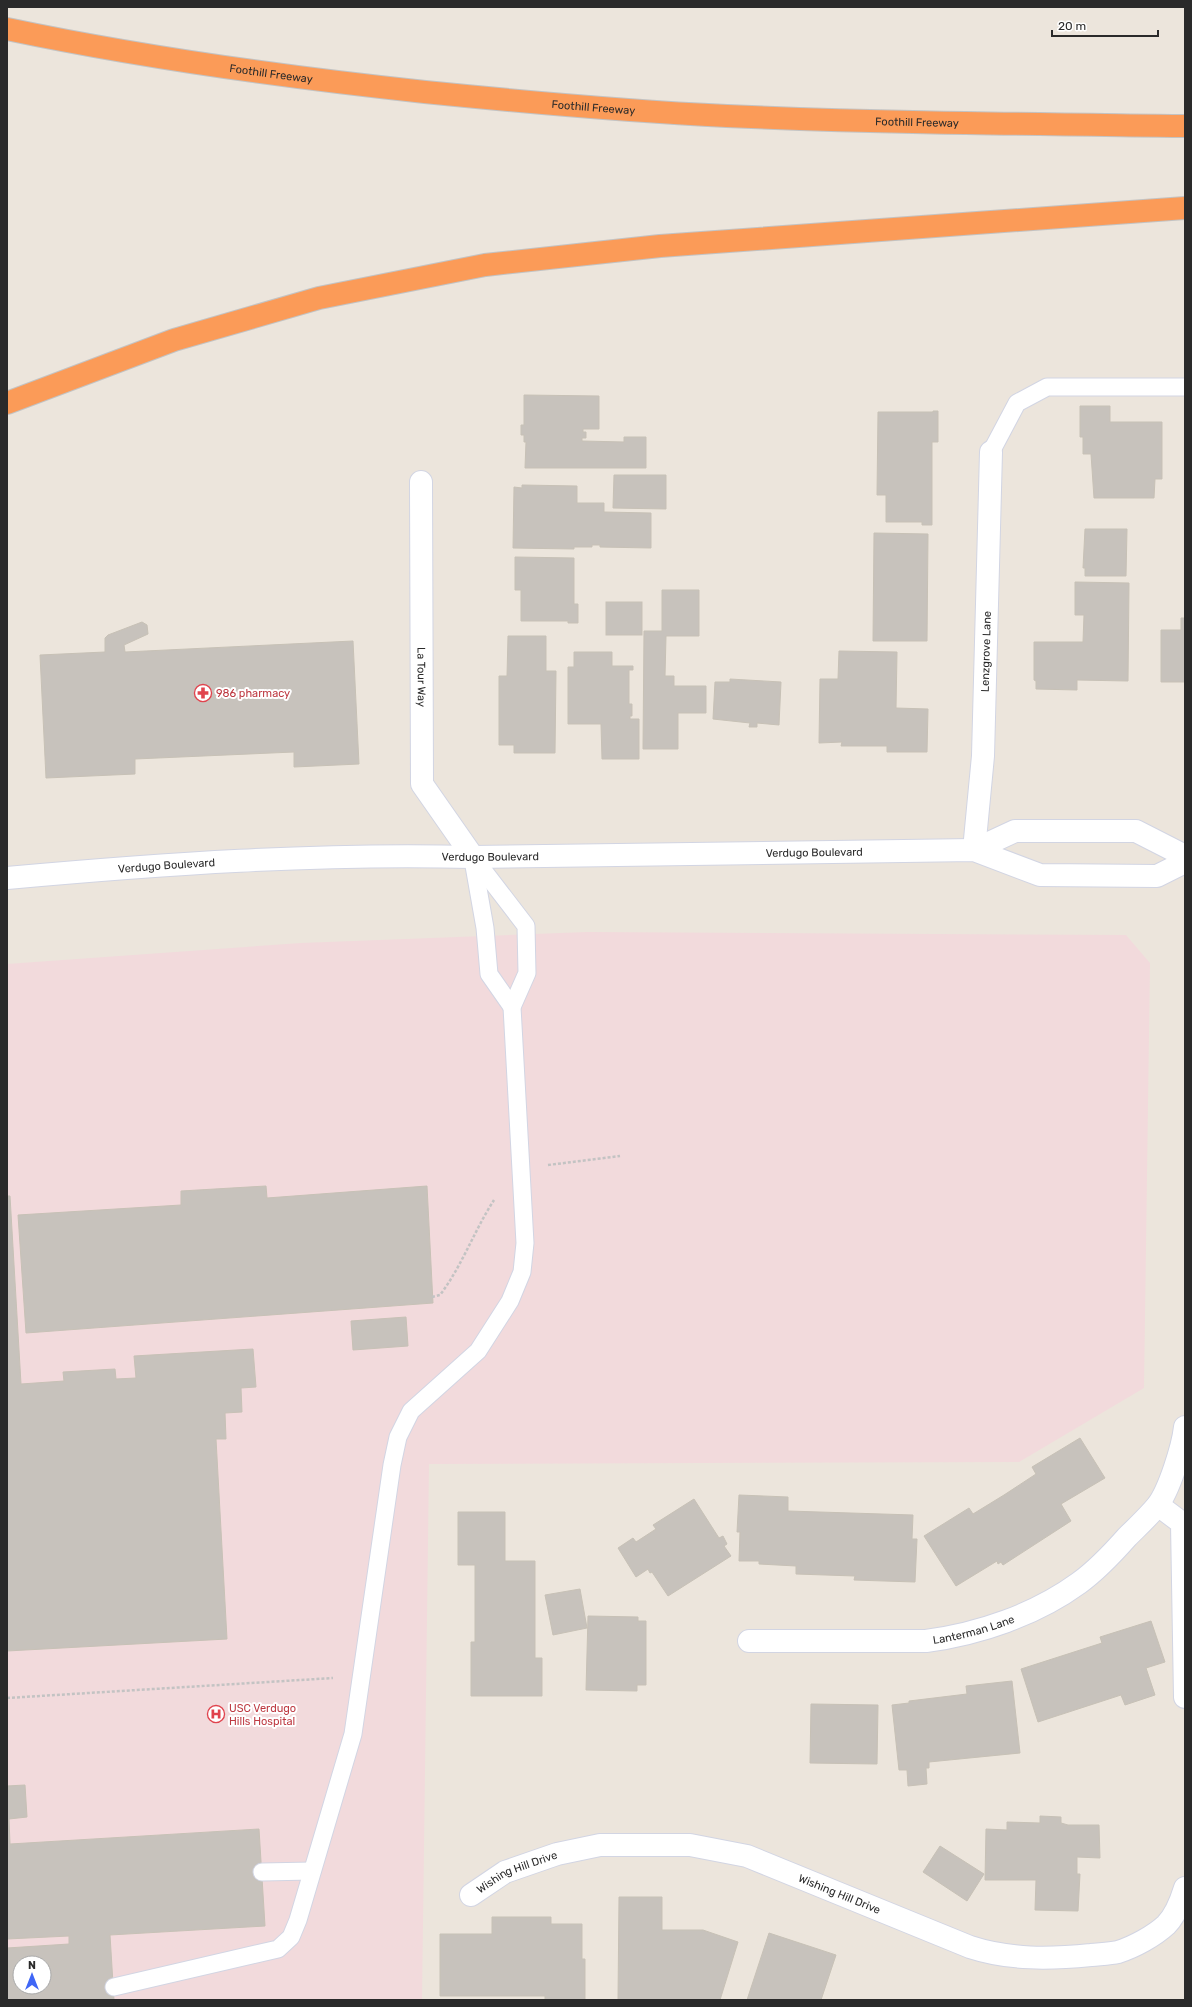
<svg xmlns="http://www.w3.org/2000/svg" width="1192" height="2007" font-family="Rubik,sans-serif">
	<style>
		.medical { fill: #f2dadc; fill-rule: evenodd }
		.building { fill: #c7c2bc; stroke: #c7c1b6; fill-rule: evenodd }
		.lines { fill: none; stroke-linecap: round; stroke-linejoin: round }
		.lane-casing { stroke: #d2d5e3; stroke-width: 19 }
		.street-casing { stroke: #d2d5e3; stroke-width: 24 }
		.secondary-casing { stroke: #d2d5e3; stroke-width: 24 }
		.highway-casing { stroke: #c3c3c3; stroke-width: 24 }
		.path { stroke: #c3c3c3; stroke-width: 2.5; stroke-dasharray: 3 2; stroke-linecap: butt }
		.lane { stroke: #fff; stroke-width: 17 }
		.street { stroke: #fff; stroke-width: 22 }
		.secondary { stroke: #fff; stroke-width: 22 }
		.highway { stroke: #fb9b58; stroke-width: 22 }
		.labels { text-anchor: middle; stroke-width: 4; stroke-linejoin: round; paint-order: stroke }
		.street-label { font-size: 11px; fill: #2a2a2a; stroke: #fff }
		.health-label { font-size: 11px; fill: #be3a42; stroke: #fff; text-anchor: start }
	</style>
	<rect width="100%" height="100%" fill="#ece5dc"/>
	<!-- medical -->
	<path class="medical" d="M 587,932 L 1126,935 L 1150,963 L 1144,1388 L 1019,1462 L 429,1464 L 422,2000 L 7,2000 L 7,964 L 301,943 ZM 20,1963 L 44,1963 L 44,1987 L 20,1987 Z"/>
	<!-- building -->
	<g class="building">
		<path d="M 524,395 L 599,396 L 599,429 L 583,429 L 583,432 L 586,432 L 586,438 L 582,438 L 582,441 L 624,442 L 624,437 L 646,437 L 646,468 L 525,468 L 526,442 L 524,442 L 524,435 L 521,435 L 521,425 L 524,425 Z"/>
		<path d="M 1080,406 L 1110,406 L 1110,422 L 1162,422 L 1162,479 L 1155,479 L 1154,498 L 1094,498 L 1091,454 L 1083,454 L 1083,437 L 1080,437 Z"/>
		<path d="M 933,411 L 938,411 L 938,442 L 932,442 L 932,525 L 922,525 L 922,522 L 886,522 L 886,495 L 877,495 L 878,412 L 933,412 Z"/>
		<path d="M 614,475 L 666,475 L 666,509 L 613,508 Z"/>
		<path d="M 522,485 L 577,486 L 577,503 L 604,503 L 604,512 L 651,513 L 651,548 L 600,547 L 600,545 L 592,545 L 592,547 L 574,547 L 574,549 L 513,548 L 514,487 L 522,488 Z"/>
		<path d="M 1085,529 L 1127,529 L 1126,576 L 1085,576 L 1085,568 L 1083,568 Z"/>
		<path d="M 874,533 L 928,534 L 927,641 L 873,641 Z"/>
		<path d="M 515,557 L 574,558 L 574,604 L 578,604 L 578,623 L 568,623 L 568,621 L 521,621 L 521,590 L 515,590 Z"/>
		<path d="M 1075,582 L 1129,583 L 1128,681 L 1077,680 L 1077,690 L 1036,689 L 1036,681 L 1034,680 L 1034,642 L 1083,642 L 1084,615 L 1075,615 Z"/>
		<path d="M 662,590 L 699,590 L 699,636 L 666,636 L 665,676 L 674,676 L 674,686 L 706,686 L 706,713 L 678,713 L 678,749 L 643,749 L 644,631 L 662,631 Z"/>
		<rect x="606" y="602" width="36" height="33"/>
		<path d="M 1181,618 L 1185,618 L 1185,682 L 1161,682 L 1161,630 L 1181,630 Z"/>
		<path d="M 142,622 L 147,625 L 148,634 L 124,645 L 125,652 L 353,641 L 359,764 L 294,767 L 294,752 L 135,759 L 135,774 L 46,778 L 40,655 L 105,652 L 105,638 L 108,635 Z"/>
		<path d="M 508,636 L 546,636 L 546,671 L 556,671 L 555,753 L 514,753 L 514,745 L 499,745 L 499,676 L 507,676 Z"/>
		<path d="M 839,651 L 897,652 L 896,708 L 928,709 L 927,752 L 887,752 L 887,746 L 841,746 L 842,742 L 819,743 L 820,679 L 838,679 Z"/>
		<path d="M 574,652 L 612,652 L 612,666 L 633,666 L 633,670 L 629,670 L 629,704 L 632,704 L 632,716 L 630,716 L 630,719 L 639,719 L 639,759 L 602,759 L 601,724 L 568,724 L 568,667 L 574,667 Z"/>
		<path d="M 730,679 L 781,682 L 779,725 L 757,723 L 757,727 L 749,727 L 750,723 L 713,719 L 715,682 L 730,682 Z"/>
		<path d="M 266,1186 L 267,1198 L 427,1186 L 433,1303 L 26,1333 L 18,1215 L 181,1205 L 181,1191 Z"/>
		<path d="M 7,1196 L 10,1196 L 21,1384 L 64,1381 L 63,1372 L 115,1369 L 116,1379 L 136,1378 L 134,1356 L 253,1349 L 256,1387 L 241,1388 L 242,1412 L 225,1413 L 226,1439 L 216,1439 L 227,1639 L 7,1651 Z"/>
		<path d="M 406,1317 L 408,1346 L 353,1350 L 351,1321 Z"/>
		<path d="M 1080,1438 L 1105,1478 L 1061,1504 L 1071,1521 L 1003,1565 L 1001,1562 L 998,1564 L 997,1561 L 956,1586 L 924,1536 L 969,1508 L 973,1514 L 1004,1495 L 1036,1474 L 1032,1467 Z"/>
		<path d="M 739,1495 L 788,1497 L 788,1511 L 913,1515 L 912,1539 L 917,1539 L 915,1582 L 854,1580 L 855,1576 L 796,1574 L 796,1566 L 759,1564 L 759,1561 L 739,1561 L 740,1532 L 737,1532 Z"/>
		<path d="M 694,1499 L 719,1538 L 723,1536 L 727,1544 L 724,1546 L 731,1556 L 668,1596 L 652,1572 L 650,1573 L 648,1569 L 636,1577 L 618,1548 L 633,1538 L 636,1542 L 656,1529 L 653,1525 Z"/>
		<path d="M 458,1512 L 505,1512 L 505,1561 L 535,1561 L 535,1658 L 542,1658 L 542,1696 L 471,1696 L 471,1642 L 475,1642 L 475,1565 L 458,1565 Z"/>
		<path d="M 580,1589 L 587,1628 L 553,1635 L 545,1595 Z"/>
		<path d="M 588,1616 L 638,1617 L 638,1621 L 646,1621 L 646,1685 L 637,1685 L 637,1691 L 586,1690 Z"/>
		<path d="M 1151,1621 L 1165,1662 L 1146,1668 L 1155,1695 L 1125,1705 L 1121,1695 L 1038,1722 L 1021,1669 L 1102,1643 L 1100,1637 Z"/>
		<path d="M 1012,1681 L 1020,1753 L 929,1762 L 929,1768 L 926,1768 L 927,1784 L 908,1786 L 907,1770 L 899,1770 L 892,1705 L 909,1703 L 909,1701 L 967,1694 L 966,1686 Z"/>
		<path d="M 811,1704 L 878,1705 L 877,1764 L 810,1763 Z"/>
		<path d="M 25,1785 L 27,1817 L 9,1819 L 10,1844 L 259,1829 L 265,1926 L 110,1935 L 114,2000 L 7,2000 L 7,1948 L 69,1944 L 69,1936 L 7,1939 L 7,1786 ZM 20,1963 L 44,1963 L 44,1987 L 20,1987 Z"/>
		<path d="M 1040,1816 L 1061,1817 L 1061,1823 L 1068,1825 L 1099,1825 L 1100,1858 L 1077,1857 L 1077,1874 L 1080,1874 L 1078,1911 L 1035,1910 L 1036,1880 L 985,1880 L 986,1829 L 1007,1830 L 1007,1822 L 1040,1823 Z"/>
		<path d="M 940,1846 L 984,1874 L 967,1901 L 923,1872 Z"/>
		<path d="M 619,1897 L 662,1897 L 662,1930 L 703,1930 L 738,1942 L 720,2000 L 618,2000 Z"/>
		<path d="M 492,1917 L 551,1917 L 551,1924 L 582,1924 L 582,1959 L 585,1959 L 585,2000 L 545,2000 L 545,1996 L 440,1996 L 440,1934 L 492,1934 Z"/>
		<path d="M 769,1933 L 836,1955 L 821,2000 L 747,2000 Z"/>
	</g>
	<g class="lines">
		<!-- lane casing -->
		<g class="lane-casing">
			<g id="lane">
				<path d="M 991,452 L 1017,403 L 1047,387 L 1185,387"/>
				<path d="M 473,860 L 485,928 L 489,974 L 512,1007"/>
				<path d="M 262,1872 L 312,1871"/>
				<path d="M 114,1987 L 278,1949 L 291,1937 L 298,1920 L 353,1734 L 392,1465 L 398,1437 L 411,1411 L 478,1351 L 510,1301 L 522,1272 L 525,1243 L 512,1007 L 527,973 L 526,926 L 473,857"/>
			</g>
		</g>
		<!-- street casing -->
		<g class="street-casing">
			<g id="street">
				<path id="s1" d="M 421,482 L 422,784 L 473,857"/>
				<path id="s2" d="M 974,850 L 983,756 L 991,452"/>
				<path d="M 1158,1505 L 1182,1523 L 1185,1697"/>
				<path id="s3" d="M 749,1641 L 926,1641 C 979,1634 1035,1615 1079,1583 C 1097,1570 1112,1554 1127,1537 C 1137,1527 1148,1517 1157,1506 C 1169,1491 1183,1446 1185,1427"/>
				<path id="s4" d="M 471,1895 L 505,1872 L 557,1854 L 600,1845 L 690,1845 L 747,1856 L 970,1947 C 1010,1960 1050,1959 1091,1955 C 1099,1954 1109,1954 1118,1952 C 1134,1947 1154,1936 1166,1925 C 1176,1915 1181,1901 1185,1888"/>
			</g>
		</g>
		<!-- secondary casing -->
		<g class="secondary-casing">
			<g id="secondary">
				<path d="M 974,850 L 1015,831 L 1136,831 L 1185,856"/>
				<path id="s5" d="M 7,878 C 162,864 318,853 473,857 L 974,850 L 1040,875 L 1157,876 L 1185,862"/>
			</g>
		</g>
		<!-- highway casing -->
		<g class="highway-casing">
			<g id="highway">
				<path id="s6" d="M 7,29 C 145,58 284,77 425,92 C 525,102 626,111 727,116 C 880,123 1032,124 1185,126"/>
				<path d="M 7,403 L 174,340 L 319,298 L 485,265 L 660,246 L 1185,208"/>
			</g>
		</g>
		<!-- path -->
		<g class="path">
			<path d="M 548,1165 L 620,1156"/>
			<path d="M 432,1297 L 440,1295 C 462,1266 474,1231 494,1200"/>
			<path d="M 7,1698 L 333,1678"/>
		</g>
		<!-- lane -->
		<use href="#lane" class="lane"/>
		<!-- street -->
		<use href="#street" class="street"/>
		<!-- secondary -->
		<use href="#secondary" class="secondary"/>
		<!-- highway -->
		<use href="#highway" class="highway"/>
	</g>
	<!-- icons -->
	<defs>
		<g id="pharmacy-ring" transform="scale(0.9)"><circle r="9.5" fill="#fff" stroke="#e0444e" stroke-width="1.5"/><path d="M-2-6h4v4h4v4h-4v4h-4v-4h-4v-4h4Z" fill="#e0444e"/></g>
		<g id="hospital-ring" transform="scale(0.9)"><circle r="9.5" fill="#fff" stroke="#e0444e" stroke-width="1.5"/><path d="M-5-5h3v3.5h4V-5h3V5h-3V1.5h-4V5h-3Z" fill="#e0444e"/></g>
	</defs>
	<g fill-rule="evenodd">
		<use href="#pharmacy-ring" x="203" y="693"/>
		<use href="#hospital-ring" x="216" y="1714"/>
	</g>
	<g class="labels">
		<!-- street labels -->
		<g class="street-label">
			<text dy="4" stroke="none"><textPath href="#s6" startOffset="268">Foothill Freeway</textPath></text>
			<text dy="4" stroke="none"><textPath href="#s6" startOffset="592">Foothill Freeway</textPath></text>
			<text dy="4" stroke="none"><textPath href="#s6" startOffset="916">Foothill Freeway</textPath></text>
			<text dy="4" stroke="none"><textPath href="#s2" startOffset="199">Lenzgrove Lane</textPath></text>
			<text dy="4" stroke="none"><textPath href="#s1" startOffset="195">La Tour Way</textPath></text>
			<text dy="4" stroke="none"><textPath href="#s5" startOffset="808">Verdugo Boulevard</textPath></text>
			<text dy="4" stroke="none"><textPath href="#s5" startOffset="484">Verdugo Boulevard</textPath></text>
			<text dy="4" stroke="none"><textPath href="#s5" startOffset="160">Verdugo Boulevard</textPath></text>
			<text dy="4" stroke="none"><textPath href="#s3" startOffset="226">Lanterman Lane</textPath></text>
			<text dy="4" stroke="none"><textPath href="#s4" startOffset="52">Wishing Hill Drive</textPath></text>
			<text dy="4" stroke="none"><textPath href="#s4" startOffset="388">Wishing Hill Drive</textPath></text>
		</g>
		<!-- health labels -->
		<g class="health-label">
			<text x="216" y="697">986 pharmacy</text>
			<text x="229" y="1712">USC Verdugo<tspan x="229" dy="13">Hills Hospital</tspan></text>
		</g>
	</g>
	<!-- border -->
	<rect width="1192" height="2007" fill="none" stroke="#2a2a2a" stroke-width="16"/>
	<!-- north arrow -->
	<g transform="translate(32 1975)"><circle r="19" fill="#ffffff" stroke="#aaaaaa"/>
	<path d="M0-3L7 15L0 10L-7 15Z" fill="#3f66f6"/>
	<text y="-6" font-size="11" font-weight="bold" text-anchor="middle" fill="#2a2a2a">N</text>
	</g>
	<!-- scale -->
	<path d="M1052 30v6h106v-6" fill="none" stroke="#2a2a2a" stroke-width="2"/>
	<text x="1058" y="30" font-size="12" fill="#2a2a2a" stroke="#ffffff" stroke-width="3" paint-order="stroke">20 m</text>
</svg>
